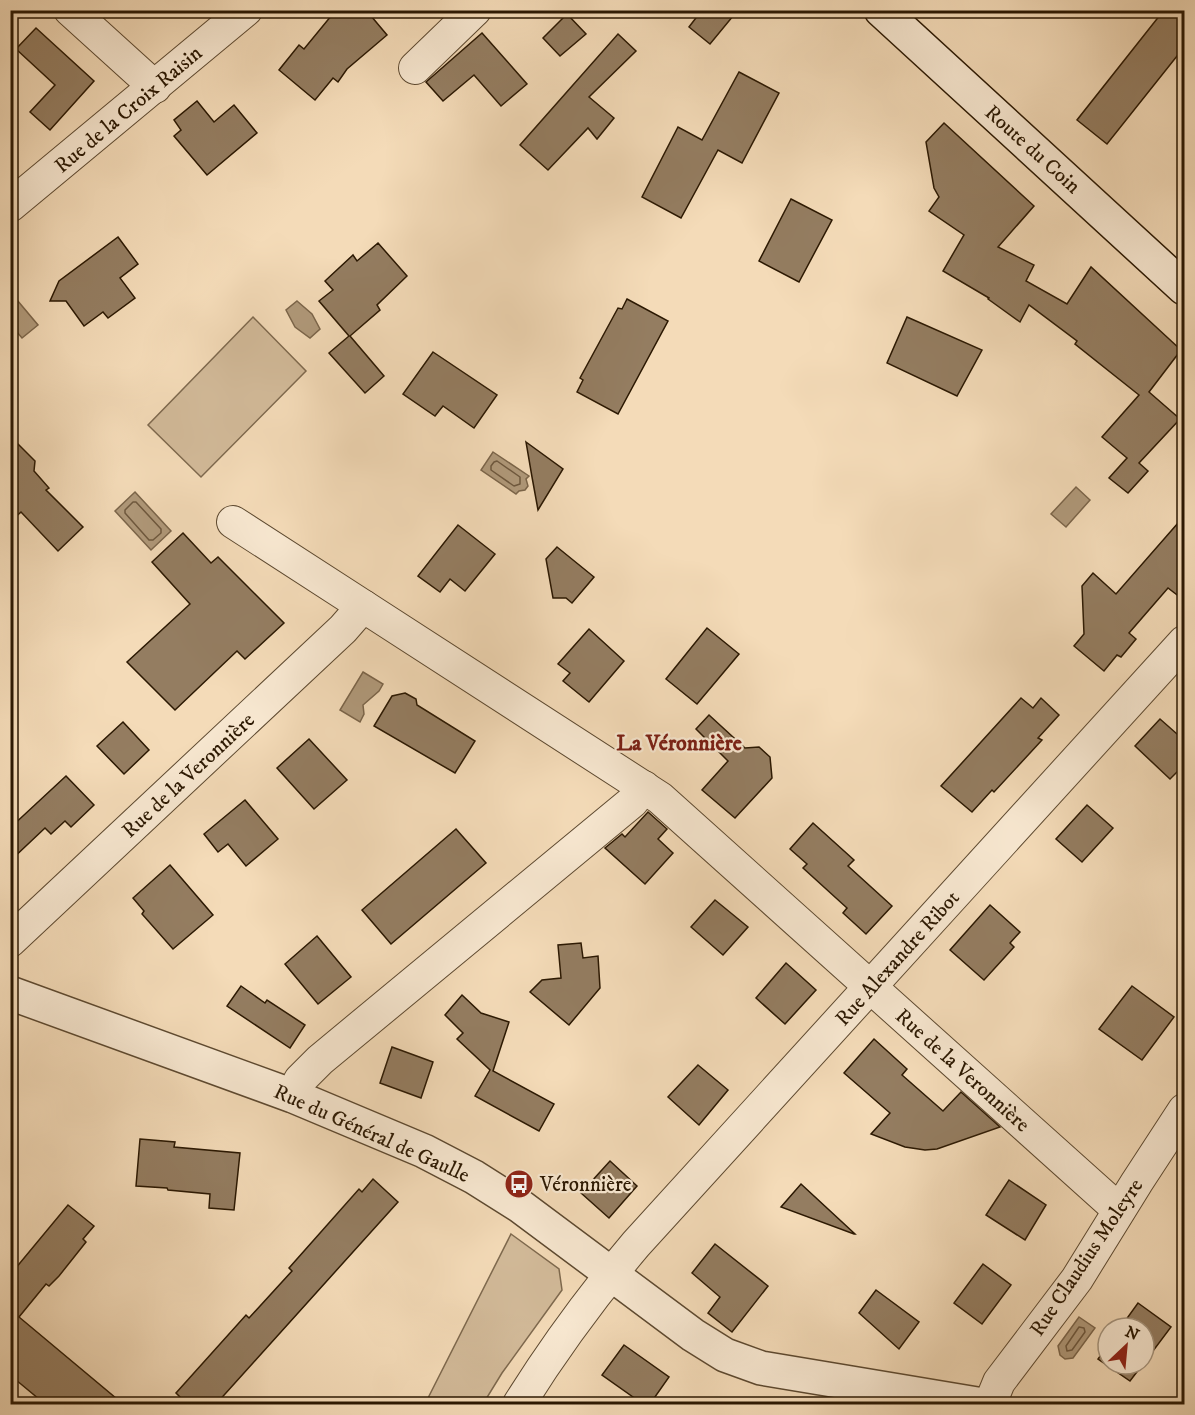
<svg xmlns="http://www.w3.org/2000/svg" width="1195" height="1415" font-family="'IM FELL DW Pica',serif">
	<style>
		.green { fill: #d2ba99; stroke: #7e694e; stroke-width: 1.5 }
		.water { fill: #b0997a; stroke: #7b654a; stroke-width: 1.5 }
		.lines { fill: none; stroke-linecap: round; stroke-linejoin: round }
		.shore { stroke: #6e583e; stroke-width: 1.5 }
		.building { fill: #947d61; stroke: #2b1802; stroke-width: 1.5 }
		.minor-casing { stroke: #5d4930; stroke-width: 34 }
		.tertiary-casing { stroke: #5d4930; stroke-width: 36 }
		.secondary-casing { stroke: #2b1802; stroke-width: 36 }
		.minor { stroke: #f8e8d1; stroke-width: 32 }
		.tertiary { stroke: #f8e8d1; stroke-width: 33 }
		.secondary { stroke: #f8e8d1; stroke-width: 33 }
		.labels { text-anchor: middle; stroke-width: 4.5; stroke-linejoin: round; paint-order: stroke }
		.street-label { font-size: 21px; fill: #2b1802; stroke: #f8e8d1 }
		.poi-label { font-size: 21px; fill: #2b1802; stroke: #f8e8d1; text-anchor: start }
		.neighbourhood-label { font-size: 22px; font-weight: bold; fill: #7a1f14; stroke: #f8e8d1 }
	</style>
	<rect width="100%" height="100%" fill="#f4dbb8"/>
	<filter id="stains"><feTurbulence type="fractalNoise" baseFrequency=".00333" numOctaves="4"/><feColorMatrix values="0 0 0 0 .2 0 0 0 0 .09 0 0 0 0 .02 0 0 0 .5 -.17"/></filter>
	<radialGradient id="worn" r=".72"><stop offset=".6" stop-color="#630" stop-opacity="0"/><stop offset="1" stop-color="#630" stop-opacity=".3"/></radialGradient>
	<!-- green -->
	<g class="green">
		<path d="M 253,317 L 306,371 L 201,477 L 148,425 Z"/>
		<path d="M 511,1234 L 559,1269 L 562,1290 L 502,1373 L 483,1404 L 425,1404 Z"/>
	</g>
	<!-- water -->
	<g class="water">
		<path d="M 12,294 L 38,325 L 22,338 L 11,325 L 11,296 Z"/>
		<path d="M 297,301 L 312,314 L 320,329 L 310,338 L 295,327 L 286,310 Z"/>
		<path d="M 493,452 L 529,476 L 526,479 L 528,486 L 525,490 L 519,491 L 516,494 L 481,470 Z"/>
		<path d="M 1076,487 L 1090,500 L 1066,527 L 1051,514 Z"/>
		<path d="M 135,492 L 171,531 L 151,550 L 115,511 Z"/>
		<path d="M 363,672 L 383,684 L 379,691 L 363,705 L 364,714 L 360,722 L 340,710 Z"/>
		<path d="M 1079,1317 L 1095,1328 L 1073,1358 L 1065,1359 L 1060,1355 L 1058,1346 Z"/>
	</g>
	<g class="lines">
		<!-- shore -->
		<g class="shore">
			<path d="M 497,461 L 520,477 L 520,484 L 514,486 L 491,470 L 491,466 L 494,462 Z"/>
			<path d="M 133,502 L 136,502 L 161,529 L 161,533 L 153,540 L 149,540 L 125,513 L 125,510 Z"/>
			<path d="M 1079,1327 L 1084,1328 L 1085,1332 L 1072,1350 L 1067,1351 L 1066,1346 Z"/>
		</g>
	</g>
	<!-- building -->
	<g class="building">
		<path d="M 336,10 L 366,10 L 387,35 L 347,69 L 338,82 L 333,78 L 315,100 L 279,70 L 299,45 L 304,49 Z"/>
		<path d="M 702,10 L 738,10 L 710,44 L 689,27 Z"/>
		<path d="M 1164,10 L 1170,10 L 1185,22 L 1185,46 L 1107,144 L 1077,120 Z"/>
		<path d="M 567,14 L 586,34 L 560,56 L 543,38 Z"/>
		<path d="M 36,28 L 94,81 L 50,130 L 30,112 L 55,85 L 16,49 Z"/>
		<path d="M 482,33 L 527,84 L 501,106 L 474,75 L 443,101 L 426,82 Z"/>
		<path d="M 618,34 L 636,51 L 589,97 L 614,118 L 597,139 L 588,128 L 548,170 L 520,145 Z"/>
		<path d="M 739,72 L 779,93 L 742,163 L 718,150 L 681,218 L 642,197 L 678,127 L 702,140 Z"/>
		<path d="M 197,101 L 214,122 L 234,105 L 257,133 L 207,175 L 174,136 L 181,130 L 174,120 Z"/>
		<path d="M 944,123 L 1034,206 L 998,247 L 1034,265 L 1026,281 L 1067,304 L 1091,267 L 1181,350 L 1149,392 L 1180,419 L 1139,463 L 1148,471 L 1128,493 L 1109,478 L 1127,458 L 1102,437 L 1139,395 L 1075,344 L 1077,341 L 1029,305 L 1020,322 L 988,299 L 989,298 L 943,271 L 964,235 L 929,211 L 939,197 L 934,188 L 926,142 Z"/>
		<path d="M 791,199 L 832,220 L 799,282 L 759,261 Z"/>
		<path d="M 118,237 L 138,264 L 120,278 L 135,298 L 108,318 L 103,312 L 84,326 L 66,301 L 50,301 L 59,281 Z"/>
		<path d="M 378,243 L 407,276 L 377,305 L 380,310 L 350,336 L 384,376 L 365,393 L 329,353 L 349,336 L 319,301 L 333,290 L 325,281 L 353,255 L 357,261 Z"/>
		<path d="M 627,299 L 668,321 L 618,414 L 577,392 L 583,380 L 580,378 L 618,308 L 622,309 Z"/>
		<path d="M 907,317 L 982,350 L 957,396 L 887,363 Z"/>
		<path d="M 433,352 L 497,395 L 474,428 L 443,406 L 435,416 L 403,394 Z"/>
		<path d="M 10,436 L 35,461 L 34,471 L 49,488 L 46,490 L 83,527 L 58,551 L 21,512 L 10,522 Z"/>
		<path d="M 526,442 L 563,469 L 538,510 L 532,477 Z"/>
		<path d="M 1185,515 L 1185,601 L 1168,588 L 1129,633 L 1136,639 L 1121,657 L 1117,655 L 1104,671 L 1074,646 L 1084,634 L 1082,586 L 1093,573 L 1116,594 Z"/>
		<path d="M 458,525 L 495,554 L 465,591 L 450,579 L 440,592 L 418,576 Z"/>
		<path d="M 183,533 L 211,563 L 218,557 L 284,623 L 245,659 L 237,651 L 175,710 L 127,662 L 190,604 L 152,562 Z"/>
		<path d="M 557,547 L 594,577 L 572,603 L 566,598 L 553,598 L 546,559 Z"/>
		<path d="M 707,628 L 739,654 L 697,704 L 666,679 Z"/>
		<path d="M 589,629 L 624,661 L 589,702 L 563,681 L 570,673 L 558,664 Z"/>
		<path d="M 405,693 L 416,699 L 417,705 L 475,741 L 455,773 L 374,726 L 392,696 Z"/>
		<path d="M 1021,698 L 1033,708 L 1041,698 L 1059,715 L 1038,738 L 1042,740 L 994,792 L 992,790 L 972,812 L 941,786 Z"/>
		<path d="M 709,715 L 745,748 L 759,747 L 770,757 L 772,778 L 735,818 L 702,790 L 728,761 L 696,729 Z"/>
		<path d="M 1160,719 L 1185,741 L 1185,764 L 1170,779 L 1135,746 Z"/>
		<path d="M 123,722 L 149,750 L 124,774 L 97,746 Z"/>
		<path d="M 309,739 L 347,780 L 314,809 L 277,768 Z"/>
		<path d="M 66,776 L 94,805 L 71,827 L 65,821 L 51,834 L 45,828 L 10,861 L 10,828 Z"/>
		<path d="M 245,800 L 278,839 L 246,866 L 228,844 L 218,852 L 204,834 Z"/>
		<path d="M 1087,805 L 1113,828 L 1082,862 L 1056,839 Z"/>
		<path d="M 648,812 L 667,829 L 658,839 L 673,853 L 645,884 L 605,848 L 622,834 L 625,837 Z"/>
		<path d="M 813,823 L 854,860 L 848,866 L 892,906 L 866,934 L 843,913 L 847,908 L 803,868 L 807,864 L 790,849 Z"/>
		<path d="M 456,829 L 486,863 L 391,944 L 362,910 Z"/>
		<path d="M 170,865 L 213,915 L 173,949 L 142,914 L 144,911 L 133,898 Z"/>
		<path d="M 715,900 L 748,927 L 723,955 L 691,927 Z"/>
		<path d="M 990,905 L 1020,932 L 1010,943 L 1014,947 L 984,980 L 950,950 Z"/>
		<path d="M 317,936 L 351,977 L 318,1004 L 285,964 Z"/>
		<path d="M 581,943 L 583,958 L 598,956 L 600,988 L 569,1025 L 530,992 L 542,980 L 561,978 L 558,945 Z"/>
		<path d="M 786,963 L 816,990 L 785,1024 L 756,998 Z"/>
		<path d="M 241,986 L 265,1003 L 267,1000 L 305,1025 L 290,1048 L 227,1006 Z"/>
		<path d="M 1132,986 L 1174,1017 L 1142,1060 L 1099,1029 Z"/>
		<path d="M 462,995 L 481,1013 L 509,1022 L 493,1071 L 554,1104 L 539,1131 L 475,1096 L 490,1070 L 457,1039 L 463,1033 L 445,1015 Z"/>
		<path d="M 874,1039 L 907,1069 L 902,1075 L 943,1111 L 961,1092 L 1000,1127 L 937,1149 L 925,1150 L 905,1147 L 871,1134 L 890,1113 L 844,1073 Z"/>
		<path d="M 392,1047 L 433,1062 L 421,1098 L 380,1083 Z"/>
		<path d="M 698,1065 L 728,1090 L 699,1125 L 668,1097 Z"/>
		<path d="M 140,1139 L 175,1142 L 174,1147 L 240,1153 L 234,1210 L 209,1208 L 210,1194 L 168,1190 L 167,1188 L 136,1186 Z"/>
		<path d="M 610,1161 L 637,1186 L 609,1218 L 581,1193 Z"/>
		<path d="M 373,1179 L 398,1202 L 216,1404 L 187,1404 L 176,1393 L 246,1315 L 249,1318 L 292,1271 L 289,1268 L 359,1189 L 362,1192 Z"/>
		<path d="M 1009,1180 L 1046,1205 L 1025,1240 L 986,1215 Z"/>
		<path d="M 801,1184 L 855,1234 L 854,1234 L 781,1207 Z"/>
		<path d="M 68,1205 L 94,1226 L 83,1239 L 86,1242 L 59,1276 L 49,1286 L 46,1284 L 19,1317 L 123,1404 L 45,1404 L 10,1375 L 10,1275 Z"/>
		<path d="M 715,1244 L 768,1286 L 732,1332 L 708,1313 L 720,1297 L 692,1273 Z"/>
		<path d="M 983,1264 L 1011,1285 L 982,1324 L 954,1303 Z"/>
		<path d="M 876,1290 L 919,1322 L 899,1349 L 859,1313 Z"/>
		<path d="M 1138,1303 L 1171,1327 L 1144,1363 L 1144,1328 L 1120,1328 Z"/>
		<path d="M 624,1345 L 669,1377 L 650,1404 L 643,1404 L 602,1375 Z"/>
		<path d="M 1108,1345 L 1108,1364 L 1143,1364 L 1130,1381 L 1098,1359 Z"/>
	</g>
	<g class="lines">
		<!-- minor casing -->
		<g class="minor-casing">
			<g id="minor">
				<path d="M 70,10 L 155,87"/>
				<path d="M 415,68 L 475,10"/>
				<path d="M 10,206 L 246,10"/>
				<path d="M 233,522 L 363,606"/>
				<path d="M 10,941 L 343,629 L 363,606 L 660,798 L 1119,1210"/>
				<path d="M 293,1096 L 300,1080 L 320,1060 L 632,802 L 644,787"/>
				<path d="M 519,1404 C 554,1348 593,1295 636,1244 L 1184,642"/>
				<path d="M 990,1404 L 999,1382 L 1077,1279 L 1137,1182 L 1184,1110"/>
			</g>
		</g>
		<!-- tertiary casing -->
		<g class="tertiary-casing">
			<path id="tertiary" d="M 10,993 L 293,1096 L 424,1151 L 474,1177 L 520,1206 L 693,1335 L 725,1355 L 761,1368 L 977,1404"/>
		</g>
		<!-- secondary casing -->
		<g class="secondary-casing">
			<path id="secondary" d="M 881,10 L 1184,288"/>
		</g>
		<!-- minor -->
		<use href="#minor" class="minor"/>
		<!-- tertiary -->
		<use href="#tertiary" class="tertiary"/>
		<!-- secondary -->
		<use href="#secondary" class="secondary"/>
	</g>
	<!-- icons -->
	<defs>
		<g id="bus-disc" transform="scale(1.5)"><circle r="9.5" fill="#8f2418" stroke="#f8e8d1"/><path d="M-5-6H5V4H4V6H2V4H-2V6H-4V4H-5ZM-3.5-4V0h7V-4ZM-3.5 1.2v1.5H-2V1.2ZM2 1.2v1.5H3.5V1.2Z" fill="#fff"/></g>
	</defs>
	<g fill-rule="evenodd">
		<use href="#bus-disc" x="519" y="1184"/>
	</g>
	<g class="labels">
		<!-- street labels -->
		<g class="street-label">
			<text transform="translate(128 109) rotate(-40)" y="7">Rue de la Croix Raisin</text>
			<text transform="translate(1033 149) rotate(42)" y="7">Route du Coin</text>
			<text transform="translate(188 775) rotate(-43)" y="7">Rue de la Veronnière</text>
			<text transform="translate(897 958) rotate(-48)" y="7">Rue Alexandre Ribot</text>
			<text transform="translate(963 1070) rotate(42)" y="7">Rue de la Veronnière</text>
			<text transform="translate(372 1133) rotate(24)" y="7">Rue du Général de Gaulle</text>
			<text transform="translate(1086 1257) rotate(-56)" y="7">Rue Claudius Moleyre</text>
		</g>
		<!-- poi labels -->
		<g class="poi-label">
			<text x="540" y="1191">Véronnière</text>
		</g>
		<!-- neighbourhood labels -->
		<g class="neighbourhood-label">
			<text x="679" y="750">La Véronnière</text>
		</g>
	</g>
	<!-- margin -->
	<rect width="1195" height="1415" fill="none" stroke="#f4dbb8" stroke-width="36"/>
	<rect x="12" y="12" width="1171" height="1391" fill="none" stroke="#2b1802" stroke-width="3"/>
	<rect x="18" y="18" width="1159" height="1379" fill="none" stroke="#2b1802" stroke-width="1.5"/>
	<!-- north arrow -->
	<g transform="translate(1126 1346) rotate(26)"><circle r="28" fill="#f8e8d1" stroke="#a6957e" stroke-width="1.5"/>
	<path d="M0-4.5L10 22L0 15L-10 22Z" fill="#8f2418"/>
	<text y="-9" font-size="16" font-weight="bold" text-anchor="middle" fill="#2b1802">N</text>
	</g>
	<rect width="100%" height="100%" filter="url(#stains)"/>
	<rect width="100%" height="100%" fill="url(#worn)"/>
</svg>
